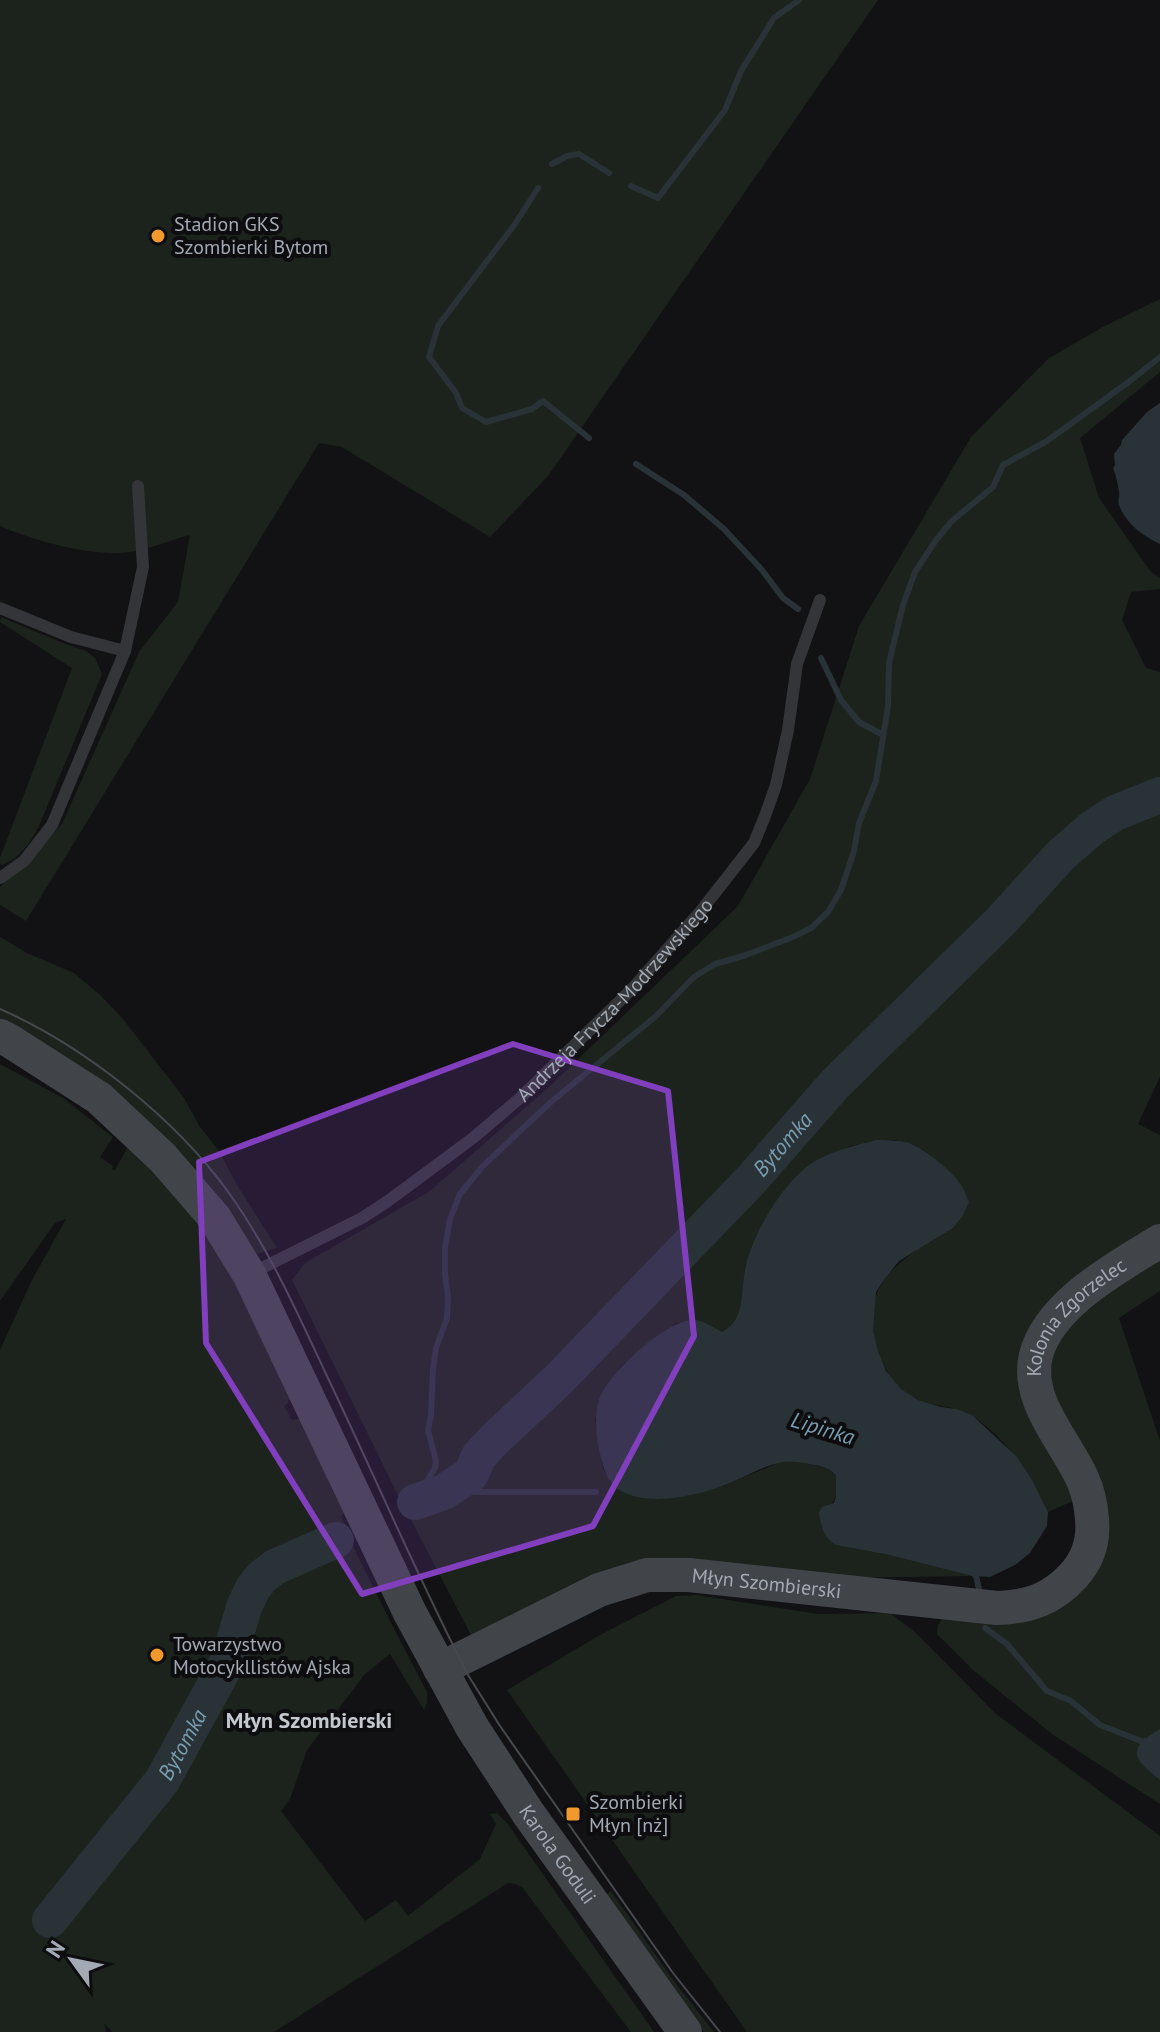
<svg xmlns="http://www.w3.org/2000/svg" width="1160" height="2032" font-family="'PT Sans',sans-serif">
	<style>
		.green { fill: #1c231c }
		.water { fill: #283237 }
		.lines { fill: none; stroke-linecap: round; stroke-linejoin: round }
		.stream { stroke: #283237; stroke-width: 6 }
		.river { stroke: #283237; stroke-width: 36 }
		.lane { stroke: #333539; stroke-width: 12 }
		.secondary { stroke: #414449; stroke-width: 34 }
		.tram { stroke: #46494e; stroke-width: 2 }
		.marked { fill: #813fbd; fill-opacity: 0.2; stroke: #813fbd; stroke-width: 6; stroke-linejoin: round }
		.poi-dot { fill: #f1992d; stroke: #0d0d0f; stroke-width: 3 }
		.labels { text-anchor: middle; stroke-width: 8; stroke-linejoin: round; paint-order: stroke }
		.poi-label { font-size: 20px; fill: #a3aab4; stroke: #0d0d0f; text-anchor: start }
		.street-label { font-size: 20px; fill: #a3aab4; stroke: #0d0d0f }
		.water-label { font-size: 22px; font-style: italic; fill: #7a9db0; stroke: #0d0d0f }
		.neighbourhood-label { font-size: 22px; font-weight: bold; fill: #c4c9d0; stroke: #0d0d0f }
	</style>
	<rect width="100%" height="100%" fill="#121214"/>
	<!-- green -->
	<g class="green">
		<path d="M 0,0 L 878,0 L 548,476 L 490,537 L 342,447 L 319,443 L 26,921 L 0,905 L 0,887 L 62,824 L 139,652 L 178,602 L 190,535 C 170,540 151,549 130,552 C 91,557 35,541 0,526 Z"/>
		<path d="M 1160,299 L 1160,372 L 1080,438 L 1099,498 L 1151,572 L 1160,578 L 1160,589 L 1131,592 L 1122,620 L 1146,668 L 1160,672 L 1160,1077 L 1138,1124 L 1160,1135 L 1160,1230 L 1025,1337 L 1075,1500 L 1048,1512 C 1029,1474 1010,1442 974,1417 C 953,1402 924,1410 901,1389 C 888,1377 880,1360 875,1342 C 859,1280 907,1255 953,1228 L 897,1140 L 876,1140 L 848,1147 L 745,1267 L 742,1302 L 737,1316 L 730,1327 L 722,1332 L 715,1329 L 677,1323 L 656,1337 L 620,1367 L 595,1419 L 603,1468 L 612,1485 L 632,1495 L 723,1486 L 778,1463 L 795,1461 L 827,1468 L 836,1476 C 836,1486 839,1499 829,1506 L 836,1545 L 889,1555 L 972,1576 L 834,1578 L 733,1566 L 472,1637 L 396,1491 L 292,1280 L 305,1263 L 430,1191 L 550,1086 L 738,906 L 810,779 L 859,626 L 971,437 L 1049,358 L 1103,327 Z"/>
		<path d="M 1,617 L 68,645 L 86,651 L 95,658 L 102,674 L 39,826 C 31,842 19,859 2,865 L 0,863 L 0,858 L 72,668 L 0,622 Z"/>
		<path d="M 0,937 L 27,953 L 74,973 L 100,995 L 123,1019 L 184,1098 L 200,1127 L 219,1151 L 237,1185 L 277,1248 L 257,1254 L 252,1253 L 0,1026 Z"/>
		<path d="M 0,1064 L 63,1098 L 113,1137 L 100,1157 L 113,1166 L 112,1170 L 115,1170 L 130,1143 L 175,1193 L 220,1253 L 289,1397 L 288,1403 L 284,1406 L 292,1420 C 300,1418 303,1419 308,1426 L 332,1490 L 344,1513 L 341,1516 L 346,1526 L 275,1561 C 241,1585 239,1620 225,1656 C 218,1676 206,1694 195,1712 L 187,1718 L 186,1730 L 156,1777 L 45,1914 L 46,1918 L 51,1926 L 55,1927 L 60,1916 L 79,1896 L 164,1787 L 197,1734 L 204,1727 L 202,1725 L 204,1720 C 219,1693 238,1667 247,1637 C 252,1619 247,1599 262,1585 C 277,1571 294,1567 312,1560 C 326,1555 337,1547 349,1538 L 389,1619 L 427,1692 L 427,1703 L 424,1710 L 390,1654 L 365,1674 L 307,1750 L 290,1799 L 281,1811 L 365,1921 L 396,1900 L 408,1916 L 480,1859 L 496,1824 L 490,1814 L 497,1813 L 507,1823 L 654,2032 L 631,2032 L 522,1887 L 516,1884 L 508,1883 L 274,2032 L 113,2032 L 104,2023 L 106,2032 L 0,2032 L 0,1350 L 32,1280 L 66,1219 L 55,1223 L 0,1301 Z"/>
		<path d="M 1160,1254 L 1160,1291 L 1119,1318 L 1160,1441 L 1160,1804 L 1052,1734 L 973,1670 L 937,1634 L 938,1625 L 942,1619 C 973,1621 1028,1629 1054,1611 C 1067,1602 1078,1587 1089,1575 L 1059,1406 L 1052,1383 L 1050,1365 L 1053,1350 L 1071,1320 Z"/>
		<path d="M 696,1595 L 818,1614 L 890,1613 L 915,1632 L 996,1714 L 1160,1836 L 1160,2032 L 747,2032 L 507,1690 L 600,1635 L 676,1596 Z"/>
		<path d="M 611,1891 L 674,1981 L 714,2032 L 704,2032 L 605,1895 Z"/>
	</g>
	<!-- water -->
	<g class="water">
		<path d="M 1160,403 L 1160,544 C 1143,536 1126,524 1119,505 C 1117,498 1120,499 1119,492 C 1118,485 1116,475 1113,468 L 1115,465 L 1114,454 L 1121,445 L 1122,440 L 1147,412 Z"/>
		<path d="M 876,1140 C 887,1140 898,1140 909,1143 C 926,1150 956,1173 964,1190 C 966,1194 967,1198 969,1202 L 963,1215 L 953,1228 L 899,1261 L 884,1280 L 876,1292 L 873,1331 L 878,1351 L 886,1371 L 901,1389 L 918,1400 L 941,1407 L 957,1409 L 972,1415 L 1016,1456 L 1031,1478 L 1048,1512 L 1047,1526 L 1030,1553 L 1015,1565 L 990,1577 L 972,1576 L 889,1555 L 836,1545 C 823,1537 821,1526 819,1512 L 822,1507 L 834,1503 L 836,1496 L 836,1476 C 830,1468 824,1467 815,1465 C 803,1463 791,1460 779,1463 C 759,1467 741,1480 722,1486 C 692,1497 642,1508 615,1487 C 606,1479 603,1465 600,1454 C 596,1436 594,1418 599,1400 C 606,1375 668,1318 694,1320 C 703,1320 714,1328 722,1332 C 747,1319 740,1288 746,1265 C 754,1231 786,1177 817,1160 C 836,1150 856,1145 876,1140 Z"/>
		<path d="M 1160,1729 L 1160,1780 C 1132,1758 1126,1749 1160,1729 Z"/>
	</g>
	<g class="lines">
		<!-- stream -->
		<g class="stream">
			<path d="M 552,164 L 567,156 L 579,154 L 609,173"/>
			<path d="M 631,186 L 658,198 L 725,110 L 741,71 L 774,18 L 799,0"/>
			<path d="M 538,188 L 515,224 L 438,326 L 429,357 L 456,393 L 462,408 L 486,422 L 532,409 L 543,401 L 589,438"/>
			<path d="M 636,464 L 684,495 L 724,529 L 762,570 L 783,598 L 798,609"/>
			<path d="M 821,658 L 841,700 L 859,722 L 883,735"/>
			<path d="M 444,1492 L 596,1492"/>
			<path d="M 415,1502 L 421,1490 L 435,1468 L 436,1462 L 428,1430 L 431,1415 L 433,1369 L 436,1348 L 447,1318 L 448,1297 L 445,1274 L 445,1248 L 450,1219 L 460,1194 L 483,1166 L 551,1102 L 655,1017 L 694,977 L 715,964 L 746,955 L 793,937 L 811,928 L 828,912 L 841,890 L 854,851 L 859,823 L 876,781 L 888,706 L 889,663 L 903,605 L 915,572 L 936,540 L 952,521 L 993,487 L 1003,465 L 1047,441 L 1130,381 L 1160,357"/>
			<path d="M 971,1571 L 976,1576 L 980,1593"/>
			<path d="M 985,1628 L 1007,1644 L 1047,1691 L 1071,1701 L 1100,1725 L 1141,1741 L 1160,1742"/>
		</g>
		<!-- river -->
		<g class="river">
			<path id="s1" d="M 415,1502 L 444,1492 L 471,1474 L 479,1456 L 494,1440 L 559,1379 L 751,1180 L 835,1084 L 1000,922 L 1060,856 L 1092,828 L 1115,813 L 1160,795"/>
			<path id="s2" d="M 50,1920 L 162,1781 L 229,1659 L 244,1607 L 253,1588 L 262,1577 L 275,1567 L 336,1540"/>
		</g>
		<!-- lane -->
		<g class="lane">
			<path d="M 0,608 L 71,637 L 125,651"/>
			<path d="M 0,878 L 24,861 L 52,825 L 125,651 L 143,567 L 138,486"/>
			<path id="s3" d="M 252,1273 L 362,1218 L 388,1201 L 473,1138 L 520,1098 L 632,989 L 700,912 L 754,843 L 765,816 L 776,785 L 788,730 L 797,664 L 820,600"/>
		</g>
		<!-- secondary -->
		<g class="secondary">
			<path id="s4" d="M 0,1036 L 10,1041 L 99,1098 L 163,1158 L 214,1217 L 249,1274 L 410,1613 L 472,1727 L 528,1813 L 685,2032"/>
			<path id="s5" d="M 440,1669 L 599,1590 L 647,1575 L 689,1575 L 997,1608 C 1029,1607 1052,1599 1073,1576 C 1088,1560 1094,1541 1092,1519 C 1091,1505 1088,1491 1082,1478 C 1064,1439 1025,1400 1036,1355 C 1050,1303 1118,1267 1160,1241"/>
		</g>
		<!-- tram -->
		<path class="tram" d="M 0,1009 C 84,1046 175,1118 229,1193 C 269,1249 297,1312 326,1374 C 374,1474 417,1576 468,1675 L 500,1726 L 673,1973 L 720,2032"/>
	</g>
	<!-- marked area -->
	<path class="marked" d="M 513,1044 L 668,1091 L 694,1336 L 593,1526 L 362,1594 L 206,1343 L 199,1162 Z"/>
	<!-- markers -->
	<g class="poi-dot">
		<circle cx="158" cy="236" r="8"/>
		<circle cx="157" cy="1655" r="8"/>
		<rect x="565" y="1806" width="16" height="16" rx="4"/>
	</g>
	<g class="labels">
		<!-- poi labels -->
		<g class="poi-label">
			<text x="174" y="231">Stadion GKS<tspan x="174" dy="23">Szombierki Bytom</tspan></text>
			<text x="173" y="1651">Towarzystwo<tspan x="173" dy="23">Motocykllistów Ajska</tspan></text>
			<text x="589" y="1809">Szombierki<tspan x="589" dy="23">Młyn [nż]</tspan></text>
		</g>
		<!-- street labels -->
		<g class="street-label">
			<text dy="7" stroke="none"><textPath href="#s3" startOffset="458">Andrzeja Frycza-Modrzewskiego</textPath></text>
			<text dy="7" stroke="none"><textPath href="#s5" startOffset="958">Kolonia Zgorzelec</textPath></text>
			<text dy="7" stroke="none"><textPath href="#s5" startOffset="348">Młyn Szombierski</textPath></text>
			<text dy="7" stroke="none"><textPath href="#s4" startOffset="1008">Karola Goduli</textPath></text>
		</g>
		<!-- water labels -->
		<g class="water-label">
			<text dy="8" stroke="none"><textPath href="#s1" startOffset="518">Bytomka</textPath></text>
			<text transform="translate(823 1428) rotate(17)" y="8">Lipinka</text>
			<text dy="8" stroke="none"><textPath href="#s2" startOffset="220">Bytomka</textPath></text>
		</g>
		<!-- neighbourhood labels -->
		<g class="neighbourhood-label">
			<text x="309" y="1728">Młyn Szombierski</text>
		</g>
	</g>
	<!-- north arrow -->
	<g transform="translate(72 1960) rotate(303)" stroke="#0d0d0f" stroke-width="6" paint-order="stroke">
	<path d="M0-6L14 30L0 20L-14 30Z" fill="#a3aab4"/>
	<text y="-12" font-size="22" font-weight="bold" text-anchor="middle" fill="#a3aab4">N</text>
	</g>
</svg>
